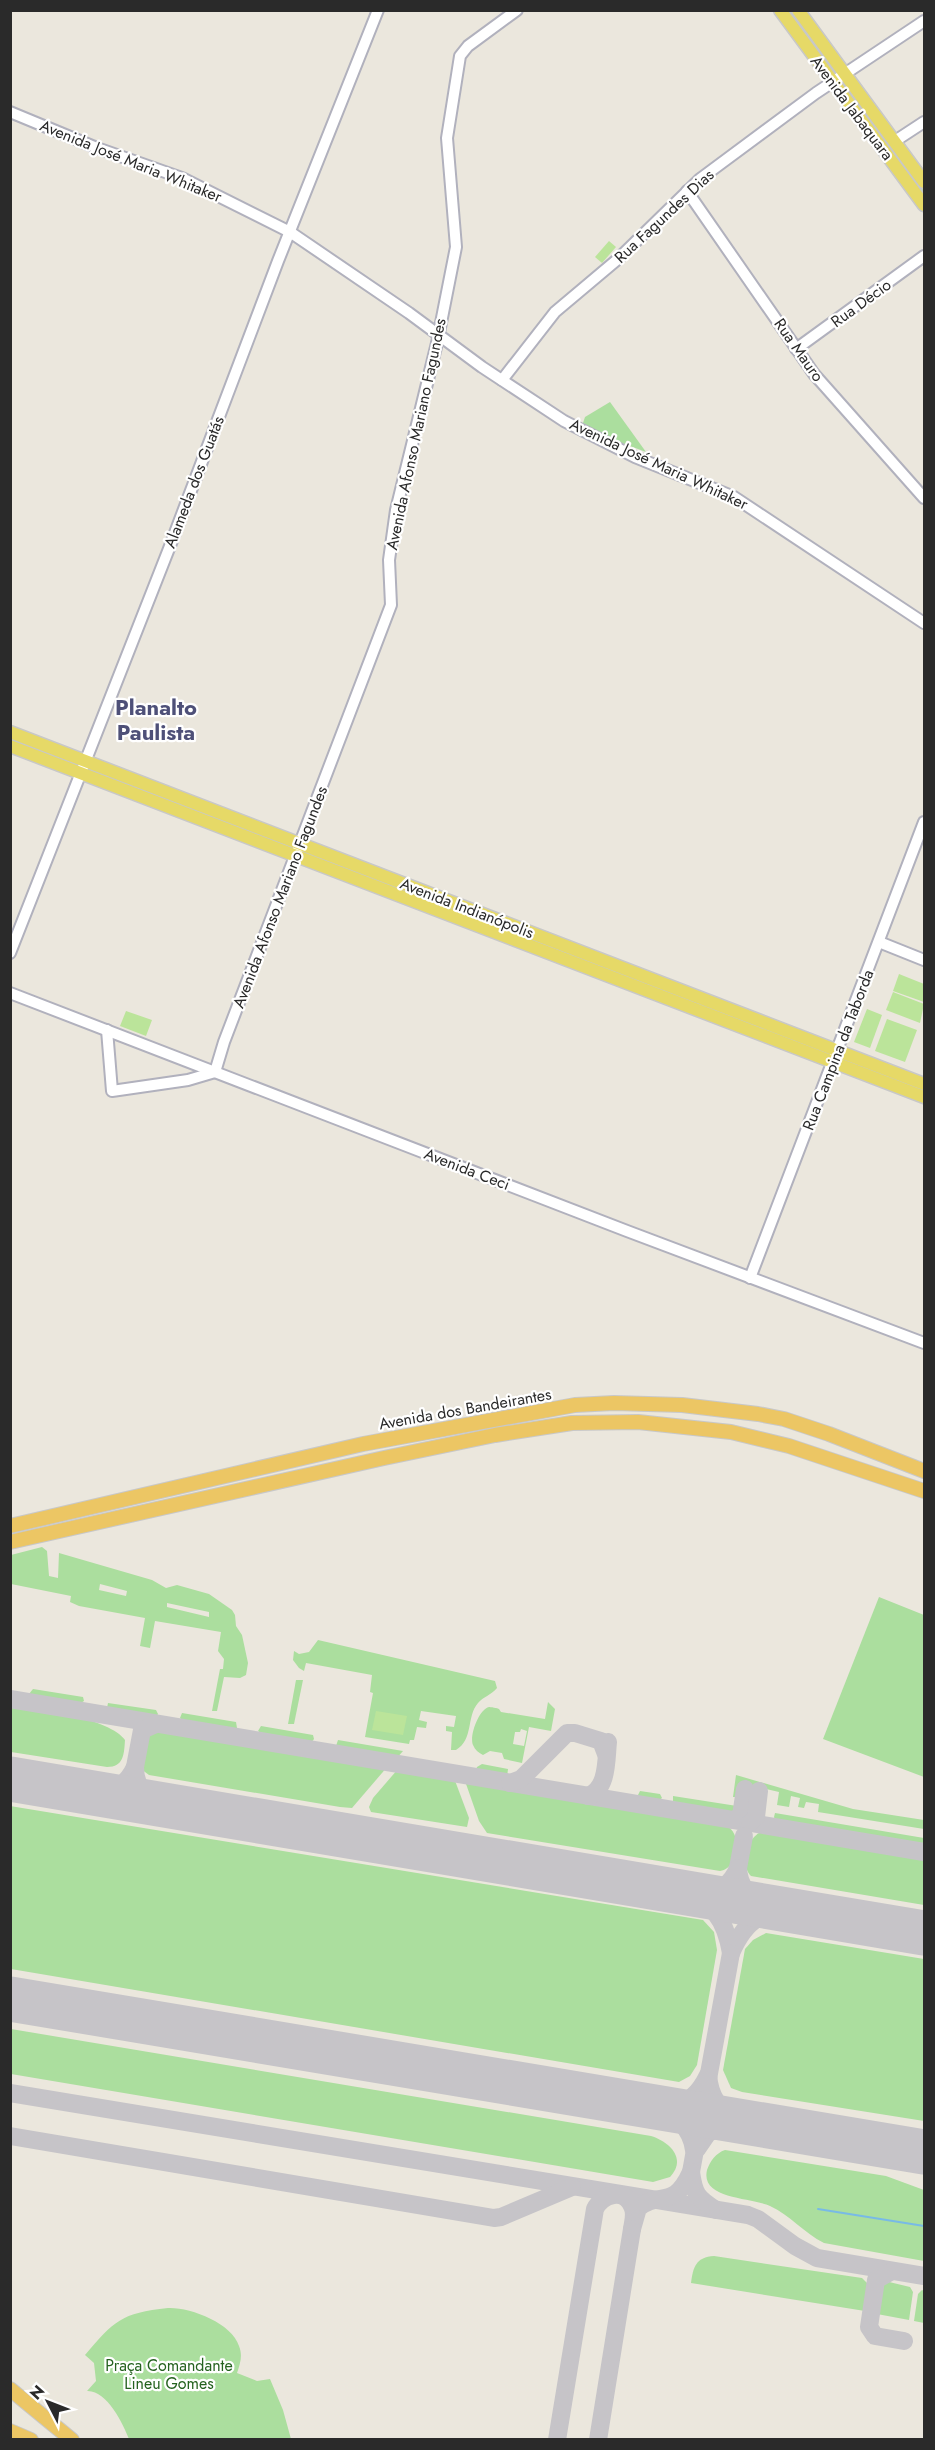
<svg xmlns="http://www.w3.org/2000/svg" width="935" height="2450" font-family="Jost,sans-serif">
<rect width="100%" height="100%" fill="#ebe7dd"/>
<g fill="#abde9e" fill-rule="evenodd">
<polygon points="787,11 791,11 832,65 829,67"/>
<polygon points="847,86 924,191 924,196 844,88"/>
<polygon points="610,402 646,452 614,440 583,423 585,417"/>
<path d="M42 1547 47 1551 49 1576 58 1578 59 1553 152 1580 166 1588 177 1585 209 1594 232 1610 235 1615 236 1626 242 1635 248 1663 246 1675 240 1678 224 1677 217 1711H212L220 1669H223L224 1659 218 1651 221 1632 155 1621 150 1648 140 1646 145 1618 79 1606 70 1602 71 1596 11 1584V1555ZM100 1584 127 1591 126 1596 99 1590ZM167 1603 209 1612V1617L167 1607Z"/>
<polygon points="879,1597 924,1615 924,1777 823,1739"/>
<path d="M318 1640 495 1681 497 1688C491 1695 483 1697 478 1703 466 1717 474 1739 456 1750H451L452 1732 446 1731V1726L454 1727 456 1716 421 1711 419 1720 427 1722 426 1728 417 1727 414 1740H410L409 1744 365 1737 373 1693 370 1692 372 1675 306 1663 304 1671 299 1668 293 1660 294 1651 299 1654 309 1652Z"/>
<polygon points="296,1680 303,1680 294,1724 288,1724"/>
<polygon points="33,1689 83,1697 84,1701 77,1705 31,1697 29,1694"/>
<path d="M548 1702 555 1709 551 1731 529 1727 522 1763 504 1759 502 1753 490 1751 483 1755C479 1753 475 1750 473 1745 469 1736 479 1709 489 1707 490 1707 498 1708 499 1709L501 1712 545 1719ZM521 1729 527 1731 524 1746 513 1744 515 1732H520Z"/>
<path d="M11 1703C37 1707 111 1719 125 1740 124 1754 124 1767 107 1767L11 1752Z"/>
<polygon points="108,1703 156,1710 158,1714 155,1718 150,1718 110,1711 107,1708"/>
<polygon points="182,1713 236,1722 237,1728 227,1731 185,1723 180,1718"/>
<polygon points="261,1726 313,1735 314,1739 310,1744 265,1736 258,1731"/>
<polygon points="157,1728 388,1765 388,1766 352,1808 340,1807 149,1775 141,1769 140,1762 146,1735"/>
<polygon points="338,1740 403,1751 396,1759 339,1750 336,1746"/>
<polygon points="482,1764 508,1769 507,1777 475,1772 477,1767"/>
<polygon points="398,1769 454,1778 469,1818 467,1827 371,1812 369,1807 373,1798"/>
<polygon points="736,1775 853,1809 924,1820 924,1829 818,1812 819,1804 806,1802 804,1808 798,1807 800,1798 791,1796 789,1807 777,1805 779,1792 741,1783 738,1797 733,1797"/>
<path d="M465 1781 727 1826C742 1834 739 1868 720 1871L487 1833 479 1821Z"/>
<polygon points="640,1791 660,1794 662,1798 658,1801 640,1799 638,1795"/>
<polygon points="673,1796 737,1806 739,1810 735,1815 676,1805 673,1802"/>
<polygon points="10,1806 703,1920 714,1932 717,1950 697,2065 690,2076 679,2082 11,1969"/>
<polygon points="775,1813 924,1838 924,1847 776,1822 774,1817"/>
<path d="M761 1832 924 1858V1905L751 1876C739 1864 747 1838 761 1832Z"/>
<polygon points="766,1933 924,1959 924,2121 742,2092 731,2088 723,2070 745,1949 753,1940"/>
<path d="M11 2029 651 2136C670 2142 687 2159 670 2177L653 2182 11 2074Z"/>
<path d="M725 2150 886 2176 924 2190V2261L824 2243C804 2233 790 2215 770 2206 752 2197 700 2200 707 2170 710 2161 716 2153 725 2150Z"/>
<path d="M714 2256 862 2278 870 2286 865 2311 691 2283C693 2267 696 2257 714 2256Z"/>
<polygon points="885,2281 910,2287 913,2292 909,2320 877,2314 882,2284"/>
<polygon points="922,2290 924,2291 924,2323 914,2321 918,2294"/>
<path d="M168 2308C190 2307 232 2323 239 2346 243 2356 240 2364 237 2373L257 2381 270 2379 283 2410 291 2439H129C123 2424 107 2390 87 2391L96 2381 94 2363 85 2355C114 2321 121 2313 168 2308Z"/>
</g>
<g fill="#bbe49a">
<polygon points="609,241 616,247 602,263 595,257"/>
<polygon points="899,974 924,984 924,1002 893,991"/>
<polygon points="893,992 924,1004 920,1023 886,1010"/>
<polygon points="867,1009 882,1015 870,1048 854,1042"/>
<polygon points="126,1011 152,1020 146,1036 120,1026"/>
<polygon points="887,1019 917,1030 905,1062 875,1051"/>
<polygon points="376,1711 407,1716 403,1735 372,1730"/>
</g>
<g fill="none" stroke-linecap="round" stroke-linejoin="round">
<polyline stroke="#78bae6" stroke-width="2" points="818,2209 924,2226"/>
<g stroke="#c6c4c8" stroke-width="18">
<polyline points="10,1699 924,1852"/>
<polyline points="135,1767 142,1730 156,1724"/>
<polyline points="510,1783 521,1779 567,1733 575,1733 601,1741 606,1754"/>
<path d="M98 1794C116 1791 127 1784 135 1767 135 1784 142 1793 155 1803"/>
<path d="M588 1796C608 1789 606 1760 608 1742"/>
<polyline points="733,1820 741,1816 745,1789"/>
<polyline points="750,1823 756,1817 759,1791"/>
<polyline points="738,1868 744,1836"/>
<path d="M682 1892C714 1905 725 1918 731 1953 748 1915 763 1912 802 1912"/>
<path d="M702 1895C720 1891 731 1885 738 1868 739 1886 748 1895 762 1905"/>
<polyline points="10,2093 748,2215 758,2219 795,2246 817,2258 924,2276"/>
<path d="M656 2107C676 2116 691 2127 694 2150"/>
<path d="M669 2110C689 2102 699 2094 708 2075 710 2098 719 2109 738 2121"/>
<polyline points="10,2136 494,2218 501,2217 572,2187"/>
<polyline points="901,2148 924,2163"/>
<polyline points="697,2149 708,2133 738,2121"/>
<polyline points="691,2172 731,1953"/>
<polyline points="892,2271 876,2280 869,2327 875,2336 904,2341"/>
<path d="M557 2440 595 2209C602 2195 624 2187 632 2206 636 2213 633 2222 632 2229L638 2208C660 2190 673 2211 691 2172 694 2194 697 2198 716 2210"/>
<polyline points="598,2440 632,2229"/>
</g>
<g stroke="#c6c4c8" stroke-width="45">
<polyline points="10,1779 924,1933"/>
<polyline points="10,1999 924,2152"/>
</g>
<g stroke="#b1b1bd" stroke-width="14">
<g id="tertiary">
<polyline points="10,112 97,148 182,178 290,232 409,313 482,367 564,421 635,457 734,497 924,623"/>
<polyline points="895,141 924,122"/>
<polyline points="687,191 814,374 924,498"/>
<polyline points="796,349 924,256"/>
<polyline points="502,380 555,312 618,259 700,179 816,93 924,21"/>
<polyline points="879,942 924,960"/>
<polyline points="10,953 170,546 278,261 378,10"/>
<polyline points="10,993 627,1231 924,1343"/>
<polyline points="107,1030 112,1091 188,1080 215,1072"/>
<polyline points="215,1072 224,1042 391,605 389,560 396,510 437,343 456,247 447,138 460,56 468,46 517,10"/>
<polyline points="750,1278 924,822"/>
</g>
</g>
<g stroke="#c8c8c8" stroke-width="15">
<g id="primary">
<polyline points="780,10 924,205"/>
<polyline points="798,10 924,182"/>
<polyline points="10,732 924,1084"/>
<polyline points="10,746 924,1097"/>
</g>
</g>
<g stroke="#c8c8c8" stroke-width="16">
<g id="trunk">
<polyline points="10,1526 363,1444 575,1405 614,1403 682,1405 758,1414 784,1419 829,1434 924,1471"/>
<polyline points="10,1542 384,1458 495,1435 572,1423 638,1422 731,1432 789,1446 924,1491"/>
<polyline points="10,2389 72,2440"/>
<polyline points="10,2431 31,2440"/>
</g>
</g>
<use href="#tertiary" stroke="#fff" stroke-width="10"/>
<use href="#primary" stroke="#e6d967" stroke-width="12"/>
<use href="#trunk" stroke="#ecc664" stroke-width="14"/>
</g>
<g text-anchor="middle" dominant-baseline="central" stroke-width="4.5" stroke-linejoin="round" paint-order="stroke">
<g font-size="16" fill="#2a2a2a" stroke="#fff">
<text transform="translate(852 108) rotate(53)">Avenida Jabaquara</text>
<text transform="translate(131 161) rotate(22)">Avenida José Maria Whitaker</text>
<text transform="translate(664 216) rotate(-43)">Rua Fagundes Dias</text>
<text transform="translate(861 303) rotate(-36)">Rua Décio</text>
<text transform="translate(799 350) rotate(55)">Rua Mauro</text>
<text transform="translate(416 434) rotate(-78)">Avenida Afonso Mariano Fagundes</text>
<text transform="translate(659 464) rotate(25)">Avenida José Maria Whitaker</text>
<text transform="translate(194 482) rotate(-69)">Alameda dos Guatás</text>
<text transform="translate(280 897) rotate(-69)">Avenida Afonso Mariano Fagundes</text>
<text transform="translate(467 908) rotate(21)">Avenida Indianópolis</text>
<text transform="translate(838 1050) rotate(-69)">Rua Campina da Taborda</text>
<text transform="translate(467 1169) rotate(21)">Avenida Ceci</text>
<text transform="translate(465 1409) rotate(-10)">Avenida dos Bandeirantes</text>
</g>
<g font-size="16" fill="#25621f" stroke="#fff">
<text x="169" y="2365">Praça Comandante<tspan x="169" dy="18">Lineu Gomes</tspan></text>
</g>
<g font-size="22" font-weight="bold" fill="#4e5078" stroke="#fff">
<text x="156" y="707">Planalto<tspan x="156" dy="25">Paulista</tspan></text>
</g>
</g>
<rect width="935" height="2450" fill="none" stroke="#2a2a2a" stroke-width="24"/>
<g transform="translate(48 2402) rotate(312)" stroke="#ffffff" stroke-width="4.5" paint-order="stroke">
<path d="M0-4.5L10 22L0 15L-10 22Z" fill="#2a2a2a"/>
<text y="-9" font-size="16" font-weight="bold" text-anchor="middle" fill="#2a2a2a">N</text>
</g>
</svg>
